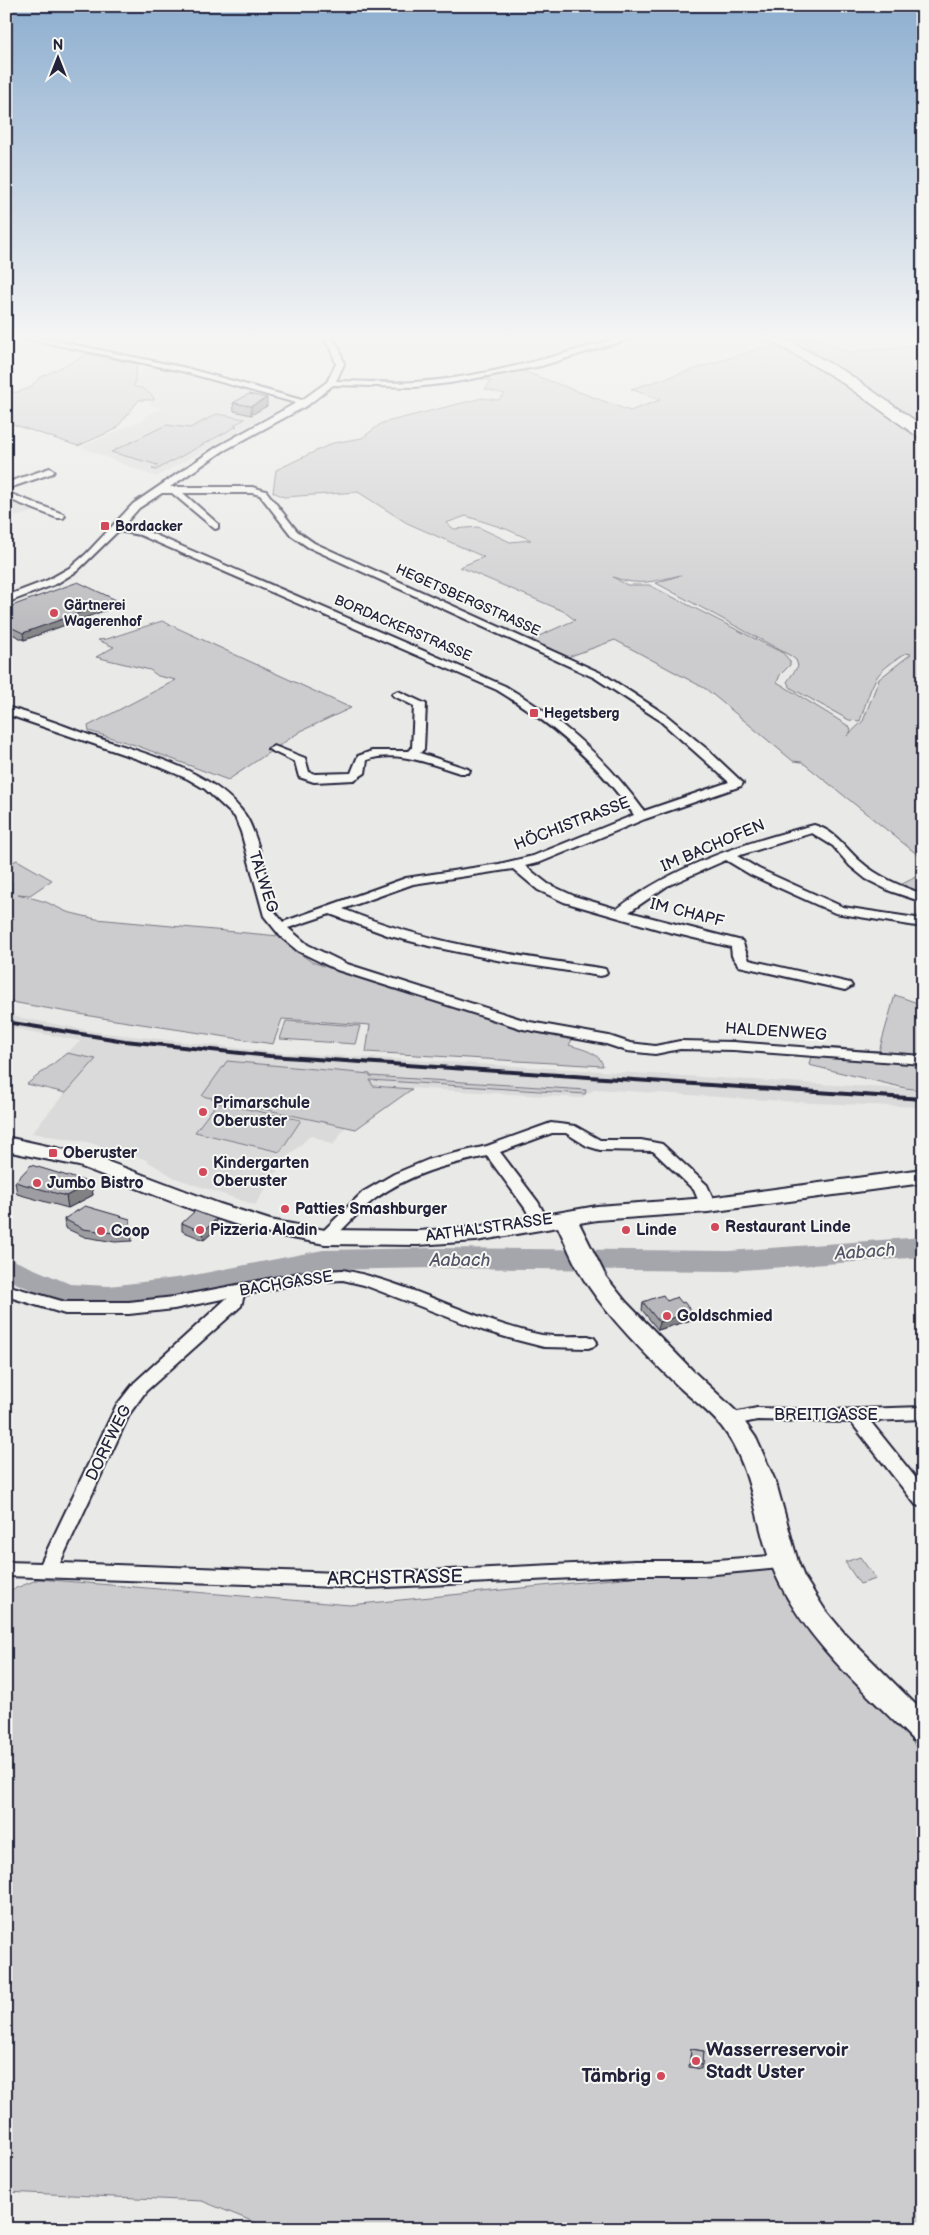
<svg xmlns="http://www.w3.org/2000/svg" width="929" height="2235" font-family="'Balsamiq Sans',sans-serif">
<rect width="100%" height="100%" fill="#e9e9e7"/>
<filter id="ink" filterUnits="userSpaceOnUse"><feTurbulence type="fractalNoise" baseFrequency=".02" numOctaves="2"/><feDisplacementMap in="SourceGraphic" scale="10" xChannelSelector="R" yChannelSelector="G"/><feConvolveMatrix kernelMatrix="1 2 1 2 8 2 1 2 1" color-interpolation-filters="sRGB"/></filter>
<g filter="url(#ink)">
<g fill="#dadada">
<polygon points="154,367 186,375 288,404 156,477 81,447 141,421 150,413 163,409 149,405 157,396 142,388 134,388 136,377 142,376 141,369"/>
<polygon points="6,497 40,510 6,519"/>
<polygon points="6,1015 97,1032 274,1052 923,1090 923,1107 814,1103 595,1089 581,1098 373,1086 333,1145 311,1135 285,1159 255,1205 175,1178 144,1159 87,1142 32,1133 65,1093 27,1084 81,1041 6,1027"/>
</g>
<g fill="#ccccce" stroke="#777784" fill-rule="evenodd">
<path d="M751 335H760L786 349 816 350 787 335H808L848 352 900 348 923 343V859L802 762 793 761 706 689 615 640 568 657 530 640 575 620 563 611 460 567 484 557 407 523 358 492 284 497 273 492 276 470 333 443 362 438 382 423 482 398 498 400 505 394 485 389 491 381 475 377 515 368 630 411 660 400 631 389 765 347 777 348ZM466 516 506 529 531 540 510 542 478 527 454 529 446 523ZM681 575 656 583 791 656 796 660 798 666 787 682 791 688 849 720 860 721C864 709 872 681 880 673 887 665 897 659 906 653L911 654 879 679 863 721 847 736 851 731 850 727 777 682 780 675 790 665V661L783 653 649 585H627L613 577C640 587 654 581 681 575Z"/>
<polygon points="88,354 137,364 134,387 142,388 154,397 154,400 139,400 116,429 78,446 6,422 6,393 18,392 30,388 39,378"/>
<polygon points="217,414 245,419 234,425 237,426 156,470 152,469 158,465 111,452 166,425 190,428"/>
<polygon points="162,621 351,708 301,731 228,780 135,745 89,731 88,726 176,680 158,676 150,670 96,657 114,647 98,640 107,639"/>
<path d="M17 860 52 880 30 895 18 894 46 902 67 912 96 919 279 936 299 953 312 962 356 977 536 1033 572 1040 569 1045C581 1049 600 1052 603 1066L366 1052 370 1025 282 1019 273 1044 102 1018 6 1001V892H12V882L6 878V865Z"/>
<polygon points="923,873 923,923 916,922 922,898 895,888"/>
<polygon points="895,995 923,1005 923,1090 905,1088 809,1065 813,1046 879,1051"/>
<polygon points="286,1021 360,1026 355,1044 280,1039"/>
<polygon points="67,1053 96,1059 66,1093 27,1084"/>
<polygon points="227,1061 370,1074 370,1076 586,1090 585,1094 370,1080 373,1086 412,1089 356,1129 202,1096"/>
<polygon points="217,1103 301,1120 280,1152 195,1132"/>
<polygon points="860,1557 876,1579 860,1584 845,1562"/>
<polygon points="784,1562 923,1757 923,2229 283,2229 264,2226 202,2201 6,2192 6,1592 39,1579 350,1605"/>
</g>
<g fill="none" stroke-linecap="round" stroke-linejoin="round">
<polygon fill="#a5a5ac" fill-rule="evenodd" points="923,1237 923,1257 729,1271 436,1268 323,1270 184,1297 109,1306 65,1304 6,1279 6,1257 70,1284 109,1286 184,1277 323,1250 436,1248 729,1251"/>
<g stroke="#22223b" stroke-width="4">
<g id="street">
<path d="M9 335H26L182 367 302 400 327 382 336 364 331 348 320 335H328L339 347 344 364 336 381C363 381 390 384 416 382 489 377 559 355 629 335H642L541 366 450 383 415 387 333 385 308 405 223 451 170 487H252L266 491 297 531 314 543 603 674 666 715 708 750 743 783 741 786 645 819 541 862 525 866 548 884 574 896 617 909C675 865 744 843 814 825 836 831 845 848 860 861 878 877 900 886 923 894V902L890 891 866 879 850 866 833 846 812 833 737 856 759 869 843 907 916 918 923 922 916 926 835 913 751 875 726 860 667 886 629 912 742 941 749 960 850 983 852 986 845 990 739 966 732 956 731 947 661 930 564 902 538 890 513 869 413 884 343 909C425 943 512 955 600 968L605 969 607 972 605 975 600 976 497 960 429 946 390 936 330 914 288 928 308 945 347 964 530 1022 609 1036 630 1043 655 1046 680 1041 733 1042 923 1056V1064L733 1050 680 1049 655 1054 627 1051 606 1044 523 1029 337 970 298 951 281 937 264 916 241 832 235 817 205 789 188 779 158 766 6 714V707C34 714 62 725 89 735 139 752 213 769 245 815 258 833 269 888 275 912L283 922 406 878 499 864 533 856 634 815C597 762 552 723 497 690L140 535 118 531 77 571 56 584 6 603V596L48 580 71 567 86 554 133 504 217 447 296 403 181 371ZM162 493H172L215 529 218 528V524L183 493H252L260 495 291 535 308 547 595 678 658 719 729 782 644 811C606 758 561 719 505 686L146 531 123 526 139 508Z"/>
<polygon points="50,468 54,471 53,473 6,489 6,483"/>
<polygon points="6,492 63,514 65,516 63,518 57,518 6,498"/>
<path d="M398 691 426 704 424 749 420 753 468 769 470 771 468 773H460C433 765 396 749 367 760L365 773 354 780 314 782 299 777 295 762 268 749 274 746 305 758 309 772 315 774 351 773 358 756 372 751H409L412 748 414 706 394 696 392 694Z"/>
<path d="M551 1123 575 1126 600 1140H641L662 1144 707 1185 716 1205 714 1209H702L694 1190 653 1151 600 1150 587 1146 566 1133H552L500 1152 538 1202 549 1222 547 1226H535L525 1208 487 1156C445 1165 412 1173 376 1198 360 1210 345 1227 331 1241H319L317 1237 363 1192 394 1174 430 1159 487 1146Z"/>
<path d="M343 1270C412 1283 473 1321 542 1335 557 1337 573 1336 588 1336L594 1338 597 1342 594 1346 588 1348 544 1347 509 1338 482 1330 364 1285 343 1280 305 1282 244 1295 241 1306 146 1391 130 1413 60 1563 367 1574 635 1561H704L784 1555 791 1557 794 1562 791 1567 704 1575H635L367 1588 6 1576V1562L41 1563 116 1406 134 1383 227 1298 174 1309 129 1314H65L6 1296V1285L65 1302H129L174 1297 305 1272Z"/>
<polygon points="923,1407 923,1419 870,1421 923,1487 923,1507 916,1505 851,1422 757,1420 730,1426 724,1425 721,1420 724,1415 757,1408 829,1410"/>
</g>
</g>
<g stroke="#22223b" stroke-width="4">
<path id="secondary" d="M6 1137 93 1156 220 1204 270 1220 325 1230 418 1231 476 1227 597 1206 708 1198 923 1169V1183L708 1212 597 1220 579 1223 606 1277 626 1302 693 1371 739 1414 756 1438 776 1483 798 1562 804 1577 825 1610 845 1634 923 1712V1743L913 1740C865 1691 809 1644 779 1582 754 1532 757 1473 722 1427 708 1410 690 1398 675 1383 644 1353 611 1320 587 1284 575 1267 567 1246 558 1227L476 1241 418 1245 325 1244 259 1232 204 1214 79 1166 6 1151Z"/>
</g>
<g stroke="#22223b" stroke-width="3">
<polygon id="highway" points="761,335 779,335 847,373 923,426 923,438 917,436 837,379"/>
</g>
<use href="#street" fill="#f6f6f2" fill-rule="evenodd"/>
<use href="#secondary" fill="#f6f6f2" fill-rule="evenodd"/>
<use href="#highway" fill="#f6f6f2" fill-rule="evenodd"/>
<polyline stroke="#22223b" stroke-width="4" points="6,1022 125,1041 270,1056 923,1099"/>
</g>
<g fill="#9e9ea2" stroke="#22223b">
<polygon points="233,403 267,406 251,415 234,411"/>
<polygon points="116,600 117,606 24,640 6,631 6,608"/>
<polygon points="15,1182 91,1183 93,1195 68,1208 17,1194"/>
<polygon points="64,1219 131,1228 132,1241 115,1242 85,1237 65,1228"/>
<polygon points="216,1219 217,1228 204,1240 182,1231 182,1223"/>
<polygon points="667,1301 682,1303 692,1312 691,1320 658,1330 642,1310 643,1302"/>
<polygon points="691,2049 703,2051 701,2069 689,2067"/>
</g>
<g fill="#818184" stroke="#22223b">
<polygon points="267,398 267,406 251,415 251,406"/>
<polygon points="116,600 117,606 24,640 23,633"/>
<polygon points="91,1183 93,1195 68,1208 66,1196"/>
<polygon points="216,1219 217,1228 204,1240 203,1232"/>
<polygon points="692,1312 691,1320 658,1330 659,1322"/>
</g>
<g fill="#b8b8bc" stroke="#22223b">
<polygon points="249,394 267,398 251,406 233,403"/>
<polygon points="78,582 116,600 23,633 6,625 6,608"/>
<polygon points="31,1165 91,1183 66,1196 15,1182"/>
<polygon points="85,1206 130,1219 131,1233 114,1233 83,1229 64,1219"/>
<polygon points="195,1211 216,1219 203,1232 182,1223"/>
<polygon points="663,1295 667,1301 677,1297 682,1303 684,1302 692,1312 659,1322 643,1302"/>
<polygon points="691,2049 703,2051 702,2065 690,2063"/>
</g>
</g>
<linearGradient id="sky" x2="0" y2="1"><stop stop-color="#8daed0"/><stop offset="0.52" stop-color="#f5f5f4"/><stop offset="1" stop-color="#f5f5f4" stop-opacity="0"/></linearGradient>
<rect width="929" height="648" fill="url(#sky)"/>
<g fill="#d1495b" stroke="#f6f6f2" stroke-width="2">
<rect x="100" y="521" width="10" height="10" rx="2.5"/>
<circle cx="54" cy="613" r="5"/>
<rect x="529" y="708" width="10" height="10" rx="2.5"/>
<circle cx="203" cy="1112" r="5"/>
<rect x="48" y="1148" width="10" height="10" rx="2.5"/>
<circle cx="203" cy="1172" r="5"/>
<circle cx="37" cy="1183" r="5"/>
<circle cx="285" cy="1209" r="5"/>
<circle cx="715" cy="1227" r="5"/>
<circle cx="200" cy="1230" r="5"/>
<circle cx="626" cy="1230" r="5"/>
<circle cx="101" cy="1231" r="5"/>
<circle cx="667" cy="1316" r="5"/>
<circle cx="696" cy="2061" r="5"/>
<circle cx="661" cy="2076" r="5"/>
</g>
<g text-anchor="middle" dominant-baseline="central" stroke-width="4" stroke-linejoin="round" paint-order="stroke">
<g font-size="14" font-weight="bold" fill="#22223b" stroke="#f6f6f2" text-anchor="start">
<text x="115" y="526">Bordacker</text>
<text x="64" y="605">Gärtnerei<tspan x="64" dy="16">Wagerenhof</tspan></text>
<text x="544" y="713">Hegetsberg</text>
</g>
<g font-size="14" fill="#22223b" stroke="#f6f6f2">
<text transform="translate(468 600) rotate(24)">HEGETSBERGSTRASSE</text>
<text transform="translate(403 628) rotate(23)">BORDACKERSTRASSE</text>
</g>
<g font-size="16" fill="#22223b" stroke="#f6f6f2">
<text transform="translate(572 824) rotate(-21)">HÖCHISTRASSE</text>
<text transform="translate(713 846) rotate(-23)">IM BACHOFEN</text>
<text transform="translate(263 882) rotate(72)">TALWEG</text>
<text transform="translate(687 913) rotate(14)">IM CHAPF</text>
<text transform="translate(776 1032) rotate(4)">HALDENWEG</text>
<text transform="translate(489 1228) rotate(-8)">AATHALSTRASSE</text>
<text transform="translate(286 1284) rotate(-9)">BACHGASSE</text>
<text x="826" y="1415">BREITIGASSE</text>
<text transform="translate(109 1443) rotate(-64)">DORFWEG</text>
</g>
<g font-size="16" font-weight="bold" fill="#22223b" stroke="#f6f6f2" text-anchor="start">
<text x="213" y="1103">Primarschule<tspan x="213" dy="18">Oberuster</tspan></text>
<text x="63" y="1153">Oberuster</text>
<text x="213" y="1163">Kindergarten<tspan x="213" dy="18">Oberuster</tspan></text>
<text x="47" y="1183">Jumbo Bistro</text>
<text x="295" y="1209">Patties Smashburger</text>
<text x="725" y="1227">Restaurant Linde</text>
<text x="210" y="1230">Pizzeria Aladin</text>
<text x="636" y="1230">Linde</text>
<text x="111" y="1231">Coop</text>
<text x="677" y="1316">Goldschmied</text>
</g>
<g font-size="18" font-style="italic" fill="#565668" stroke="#f6f6f2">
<text transform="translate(865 1252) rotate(-4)">Aabach</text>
<text x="460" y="1260">Aabach</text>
</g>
<g font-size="19" fill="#22223b" stroke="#f6f6f2">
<text transform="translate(395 1578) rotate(-1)">ARCHSTRASSE</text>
</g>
<g font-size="19" font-weight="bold" fill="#22223b" stroke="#f6f6f2" text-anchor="start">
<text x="706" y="2050">Wasserreservoir<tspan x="706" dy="22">Stadt Uster</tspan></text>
<text x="651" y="2076" text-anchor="end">Tämbrig</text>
</g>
</g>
<rect width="929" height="2235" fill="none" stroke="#f6f6f2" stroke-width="25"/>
<rect x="12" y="12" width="904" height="2210" fill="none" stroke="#22223b" stroke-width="2" filter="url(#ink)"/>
<g transform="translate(58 58)" stroke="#f6f6f2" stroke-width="4" paint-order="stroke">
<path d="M0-4L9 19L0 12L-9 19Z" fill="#22223b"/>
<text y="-8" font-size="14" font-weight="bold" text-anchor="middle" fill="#22223b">N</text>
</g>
</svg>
